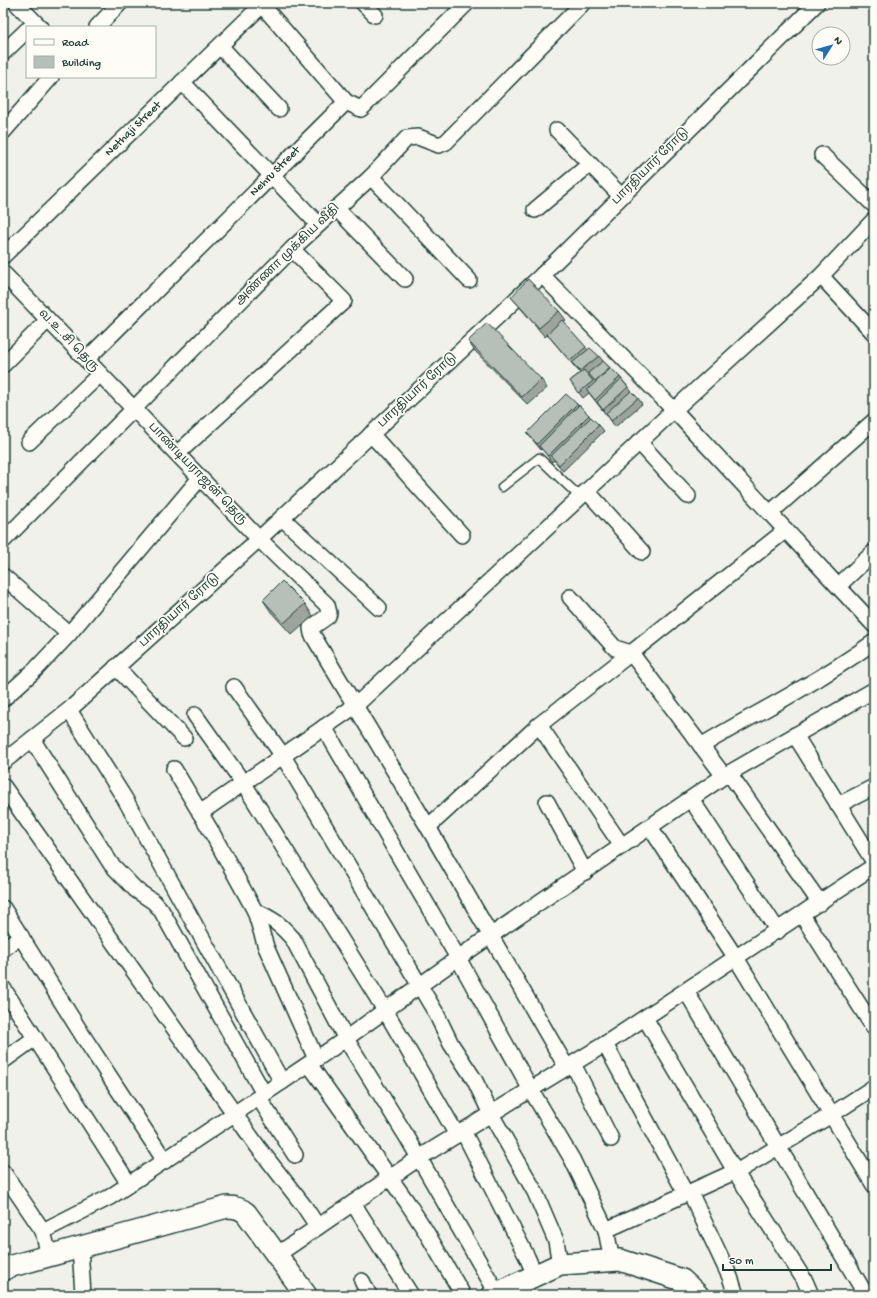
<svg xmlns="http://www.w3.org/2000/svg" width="877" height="1298" font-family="'Gochi Hand','Noto Sans Tamil',sans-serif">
<rect width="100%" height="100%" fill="#f0f1eb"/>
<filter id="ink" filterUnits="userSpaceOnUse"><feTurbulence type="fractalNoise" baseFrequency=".025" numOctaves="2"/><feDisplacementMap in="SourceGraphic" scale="8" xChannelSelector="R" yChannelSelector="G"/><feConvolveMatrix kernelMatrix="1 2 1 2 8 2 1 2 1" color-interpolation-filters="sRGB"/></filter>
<g filter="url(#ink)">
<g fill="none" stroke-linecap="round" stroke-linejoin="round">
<g stroke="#1f3d34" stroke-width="11">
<polyline id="lane" points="502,487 539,458 580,497"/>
</g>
<g stroke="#1f3d34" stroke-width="18">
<g id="street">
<polyline points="16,3 40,27"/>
<polyline points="363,3 375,15"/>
<polyline points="262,5 346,102"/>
<polyline points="97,27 120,3"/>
<polyline points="220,46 279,109"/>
<polyline points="3,53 27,30"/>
<polyline points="182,82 318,224"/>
<polyline points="557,130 621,196"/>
<polyline points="3,132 51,77"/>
<polyline points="822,155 874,205"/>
<polyline points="371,177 469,280"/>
<polyline points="336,208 405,279"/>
<polyline points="535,210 590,164"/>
<path id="s1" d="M3 256 264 3"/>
<polyline points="3,273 259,539 327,605 329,613 328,616 311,628 312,634 428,827 567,1068"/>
<polyline points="542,275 674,410 874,625"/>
<polyline points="821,276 874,333"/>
<path id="s2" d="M86 360 346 102 361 109 467 3"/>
<polyline points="3,365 48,320"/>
<polyline points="371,434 462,535"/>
<polyline points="29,442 100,374"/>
<polyline points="639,442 688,496"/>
<polyline points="178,453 344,301 292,249"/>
<polyline points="587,491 642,552"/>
<polyline points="770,513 874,421"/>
<polyline points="282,518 379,608"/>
<polyline points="3,541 292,249 371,177 407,138 418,137 439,145 446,142 583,3"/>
<polyline points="3,576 69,634 200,478"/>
<polyline points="838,586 874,552"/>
<polyline points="570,597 615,648 631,653"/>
<polyline points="116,667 184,738"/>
<polyline points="234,687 283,756 436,1013 451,1044 474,1079 491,1114 535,1192 556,1241 560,1264"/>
<polyline points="3,699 36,669 69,634"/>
<polyline points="69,710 125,799 282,1082"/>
<polyline points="195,715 244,784 385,1010 457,1135"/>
<polyline points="539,725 622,846"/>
<polyline points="324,727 458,958 724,776 874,690"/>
<polyline points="795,735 874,862"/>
<polyline points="32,739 111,864 136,890 154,902 161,910 264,1094"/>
<path d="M701 746C733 726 767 709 799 690 825 675 850 659 874 642"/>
<polyline points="3,762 69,710 259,539 542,275 817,3"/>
<polyline points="174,769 211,831 255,911 266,947 316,1059"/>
<polyline points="729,773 820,903"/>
<polyline points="724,776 631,653 786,530"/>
<polyline points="3,786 258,1147 304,1206 318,1227"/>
<polyline points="691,799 778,931"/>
<polyline points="547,802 585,872"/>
<polyline points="838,805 874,787"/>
<polyline points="200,813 355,706 674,410 821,276 874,220"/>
<polyline points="428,827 539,725 631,653"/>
<polyline points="650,827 736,958 874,1185"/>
<polyline points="3,908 83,1036 165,1161"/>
<path d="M255 911C273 919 280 924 293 939L346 1039 407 1137 497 1293"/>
<polyline points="802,915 874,1028"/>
<polyline points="3,949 21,936"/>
<polyline points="3,988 129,1184"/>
<polyline points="686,991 866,1295"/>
<polyline points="645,1018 738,1176 805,1281 811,1295"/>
<polyline points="605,1044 686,1194"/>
<polyline points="3,1061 35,1038"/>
<polyline points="309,1064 407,1202 425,1230 463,1295"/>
<polyline points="573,1064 611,1139"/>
<polyline points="259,1098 295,1155"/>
<polyline points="463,1131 527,1257 535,1275"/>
<polyline points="3,1172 43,1231 49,1256"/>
<polyline points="690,1192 730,1277 736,1295"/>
<polyline points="353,1203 411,1295"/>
<polyline points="43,1231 110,1197 334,1047 458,958 531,1090 572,1159 606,1230"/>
<polyline points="80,1247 83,1295"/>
<polyline points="277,1256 284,1250 419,1158 605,1044 874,866"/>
<polyline points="612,1261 606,1230 743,1168 831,1115 874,1087"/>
<polyline points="362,1281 369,1295"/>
</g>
</g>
<g stroke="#1f3d34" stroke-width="24">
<g id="secondary">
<path d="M3 1270 8 1267 227 1207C235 1207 240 1208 246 1213L306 1295"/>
<polyline points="493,1295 560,1264 620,1260 682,1280 698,1295"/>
</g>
</g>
<use href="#lane" stroke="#fdfcf7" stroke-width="8"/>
<use href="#street" stroke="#fdfcf7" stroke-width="15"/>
<use href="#secondary" stroke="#fdfcf7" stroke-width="21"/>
</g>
<g fill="#9da49e" stroke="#1f3d34">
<polygon points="511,297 559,311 566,320 563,322 588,350 599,356 603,361 620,377 631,391 638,398 642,404 615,427 608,416 607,416 589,393 583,398 570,381 580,373 551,339 547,335 545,337 518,305"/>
<polygon points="468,341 541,379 547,388 528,405 474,350"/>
<polygon points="577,404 578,406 589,415 590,417 599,425 604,431 563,471 554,460 552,462 542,449 541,450 527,433"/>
<polygon points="263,600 305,604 313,616 292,635 271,612"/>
</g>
<g fill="#b6bfb8" stroke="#1f3d34">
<polygon points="528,279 559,311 539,328 511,297"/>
<polygon points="562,320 586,347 570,361 547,334"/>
<polygon points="487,323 541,379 522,397 468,341"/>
<polygon points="590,348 599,356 580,371 572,363"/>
<polygon points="603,361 610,368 595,381 588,373"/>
<polygon points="611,368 620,377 595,400 587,390"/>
<polygon points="584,370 593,381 578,393 570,381"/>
<polygon points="621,379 628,387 603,410 597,402"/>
<polygon points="631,391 638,398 611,421 606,413"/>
<polygon points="566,394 577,404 537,444 527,433"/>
<polygon points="579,405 589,415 548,456 539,446"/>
<polygon points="591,417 599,425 559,465 551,456"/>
<polygon points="282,581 305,604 284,623 263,600"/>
</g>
</g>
<g text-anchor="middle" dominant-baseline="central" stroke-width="3.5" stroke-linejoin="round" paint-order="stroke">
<g font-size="12" fill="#1f3d34" stroke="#fdfcf7">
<text stroke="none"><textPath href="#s1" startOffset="182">Nethaji Street</textPath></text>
<text transform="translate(651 167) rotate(-45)">பாரதியார் ரோடு</text>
<text stroke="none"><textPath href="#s2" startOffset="267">Nehru Street</textPath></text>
<text transform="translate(288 255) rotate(-44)">அண்ணா முக்கிய வீதி</text>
<text transform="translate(68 341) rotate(46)">வ.உ.சி தெரு</text>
<text transform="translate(418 391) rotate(-43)">பாரதியார் ரோடு</text>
<text transform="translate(197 474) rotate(46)">பாண்டியராஜன் தெரு</text>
<text transform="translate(180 611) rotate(-42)">பாரதியார் ரோடு</text>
</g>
</g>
<rect width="877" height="1298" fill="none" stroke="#fdfcf7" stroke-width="16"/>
<rect x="8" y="8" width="861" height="1282" fill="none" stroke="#1f3d34" stroke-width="1.5" filter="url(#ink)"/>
<rect x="26" y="26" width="130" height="52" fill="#fdfcf7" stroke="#a4b0a9"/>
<rect x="34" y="39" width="20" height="6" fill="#fdfcf7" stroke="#a4b0a9"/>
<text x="62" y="46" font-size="12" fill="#1f3d34">Road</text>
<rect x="34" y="56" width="20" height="12" fill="#b6bfb8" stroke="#a4b0a9"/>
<text x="62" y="66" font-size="12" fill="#1f3d34">Building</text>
<g transform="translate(831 46) rotate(53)"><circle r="19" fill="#fdfcf7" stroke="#a4b0a9"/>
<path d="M0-3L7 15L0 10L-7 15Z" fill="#1f6fb2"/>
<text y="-6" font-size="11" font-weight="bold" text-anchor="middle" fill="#1f3d34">N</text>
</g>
<path d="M723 1264v6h108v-6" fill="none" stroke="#1f3d34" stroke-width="2"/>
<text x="729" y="1264" font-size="12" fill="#1f3d34" stroke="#fdfcf7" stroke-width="3" paint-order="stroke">50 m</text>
</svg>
